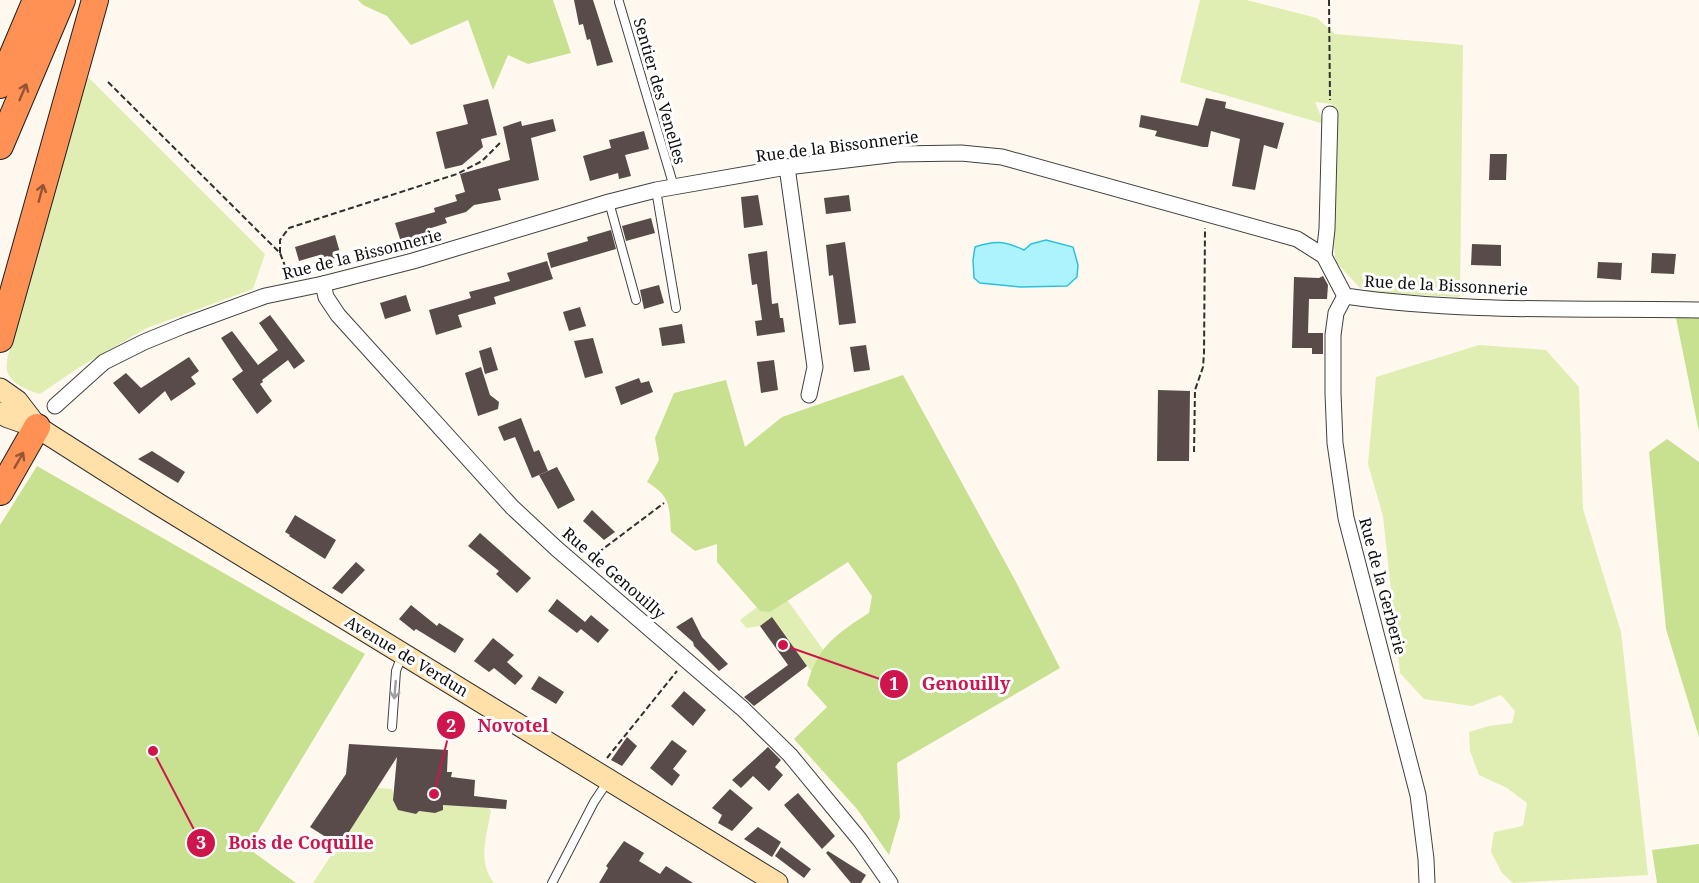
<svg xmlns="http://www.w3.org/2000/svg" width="1699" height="883" font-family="'Noto Serif',serif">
<rect width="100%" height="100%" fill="#fff8ee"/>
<g fill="#e0eeb3">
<polygon points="1200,0 1246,0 1317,18 1335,34 1463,45 1460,297 1372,293 1360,288 1336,262 1331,229 1332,104 1315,102 1324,124 1180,82"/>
<path d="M82 71 265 254 253 289 147 328 78 368 40 394C29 391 11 384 7 371 6 367 7 360 8 356Z"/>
<polygon points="1479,345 1546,350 1579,387 1583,509 1621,632 1648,875 1513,883 1502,873 1491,852 1494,832 1523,826 1527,803 1507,788 1479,775 1470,751 1469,732 1489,726 1512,723 1515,711 1501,695 1472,706 1424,699 1400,673 1383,516 1368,464 1376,377"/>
<polygon points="780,590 840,673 822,686 772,618 760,626 746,628 740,620"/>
<path d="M377 788 392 789C395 801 402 812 415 814L419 811 435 813 443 810V805L488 808 491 810C487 835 477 862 494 883H313L338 845 340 846Z"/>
</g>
<g fill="#c8e190">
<polygon points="358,0 553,0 571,53 528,64 508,55 493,90 468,20 411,45 387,16 363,5"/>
<polygon points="1676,318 1699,318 1699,432"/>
<path d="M903 375 1016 582 1060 668 897 763 900 817 889 855 857 809 794 739 827 707 807 685C818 646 836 634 869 613L872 596 848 562 770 612 760 611 717 562V544L695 551 671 532C669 505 671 497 647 482L659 460 655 438 674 393 726 380 745 447 782 417Z"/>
<polygon points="1667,439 1699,462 1699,737 1666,629 1649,452"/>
<polygon points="37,466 365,654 248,848 296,883 0,883 0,525"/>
<polygon points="1699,844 1699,883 1657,883 1652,850"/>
</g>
<path fill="#acf3fd" stroke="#2bc1dc" stroke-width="1.5" d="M1046 240 1073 247 1078 265 1077 277 1067 286 1020 287 980 283 974 278 973 260 975 247C995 240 1005 241 1024 250L1031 244Z"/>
<g fill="#584b49">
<polygon points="574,0 593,0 613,62 597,66 590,39 587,40 583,24 579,25"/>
<polygon points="1206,98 1226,102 1225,108 1284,123 1277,149 1264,145 1255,190 1232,186 1240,139 1211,131 1208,147 1203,147 1155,136 1157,131 1139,127 1141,115 1198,126"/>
<polygon points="488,99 497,135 481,139 483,147 462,165 445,169 436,132 468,124 463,105"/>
<polygon points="553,119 556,131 531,138 539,180 498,189 501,200 474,205 466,212 445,218 447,223 428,229 430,234 401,242 395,223 435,212 434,208 457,201 455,195 465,192 460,174 510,160 503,127 521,121 522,126"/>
<polygon points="644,131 649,149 625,155 631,176 619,179 618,173 590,181 583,156 611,148 609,140"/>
<polygon points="1490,154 1507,154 1506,180 1489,180"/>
<polygon points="758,195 763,225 744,228 741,197"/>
<polygon points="849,195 851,211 826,214 824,198"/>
<polygon points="651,218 655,233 626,241 622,226"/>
<polygon points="611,230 616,249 551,268 547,253 588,241 587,237"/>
<polygon points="335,235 341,256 329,260 328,256 316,259 316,256 299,261 295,247"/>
<polygon points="845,242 856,323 839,325 833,275 829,276 826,245"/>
<polygon points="1472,244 1501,245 1501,266 1471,265"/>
<polygon points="767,251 772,304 778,303 780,318 783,318 785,332 757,336 755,321 762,320 757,284 752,285 748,254"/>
<polygon points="1652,253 1676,254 1674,274 1651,273"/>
<polygon points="547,261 553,279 494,297 496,304 458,315 462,327 436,335 429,310 471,298 469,292 510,281 507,273"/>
<polygon points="1598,262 1622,263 1621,280 1597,278"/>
<polygon points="1323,276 1328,285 1327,299 1309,299 1308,333 1323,333 1323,354 1312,354 1312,348 1292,348 1294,277 1319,278"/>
<polygon points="659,285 664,303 644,309 640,290"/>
<polygon points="406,295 411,311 385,319 380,303"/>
<polygon points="580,307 586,326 569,331 563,312"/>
<polygon points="270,315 305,361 294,369 288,360 262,380 263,382 260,384 272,401 257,414 232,379 243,371 221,338 232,331 258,365 278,350 259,323"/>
<polygon points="682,324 685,343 662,346 659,328"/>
<polygon points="593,338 603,373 585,378 574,341"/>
<polygon points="866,345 870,370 854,372 850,347"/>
<polygon points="491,347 498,370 485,374 479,351"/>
<polygon points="189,357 199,371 191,377 196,384 171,401 165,391 139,414 113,383 126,373 141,388"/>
<polygon points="774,360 778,390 761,393 757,362"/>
<polygon points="481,367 490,395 499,402 498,409 478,416 465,373"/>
<polygon points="639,378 641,383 649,381 653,392 621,405 615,387"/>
<polygon points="1158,390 1190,391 1189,461 1157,461"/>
<polygon points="521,418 534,452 539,450 548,471 532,478 515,437 504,441 498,427"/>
<polygon points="152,451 185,472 178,483 138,459"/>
<polygon points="557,467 575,500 558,509 539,475"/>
<polygon points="592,510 615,532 604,540 583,521"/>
<polygon points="295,515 336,540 325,559 289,536 290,535 285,532"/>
<polygon points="480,533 531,578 517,593 496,574 499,571 468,546"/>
<polygon points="356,562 365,570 342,594 332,588"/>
<polygon points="557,599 585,622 591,615 609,630 598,643 581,629 577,633 548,611"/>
<polygon points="411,605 437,626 439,623 464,639 455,653 416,629 414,631 399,619"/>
<polygon points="692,617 702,637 728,664 719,671 694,646 693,642 676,627"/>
<polygon points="772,617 807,666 754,706 744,697 788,665 760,626"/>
<polygon points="493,638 514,655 507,662 523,676 515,685 494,668 489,672 474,661"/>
<polygon points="539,676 564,692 556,704 531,689"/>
<polygon points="684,691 706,710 693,726 671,706"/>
<polygon points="627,737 637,746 622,766 611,760"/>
<polygon points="672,740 687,751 673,769 680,775 672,786 650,768"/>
<polygon points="349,744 448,750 447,772 452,772 451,777 475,780 474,796 507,800 506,809 443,805 443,810 435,813 419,811 416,814 398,810 393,800 397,757 340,846 310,827 346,774"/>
<polygon points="768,747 781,760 775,767 783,775 769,791 753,776 741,788 732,780"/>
<polygon points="730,789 753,808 732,831 718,823 722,815 712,808"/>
<polygon points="798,793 835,836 822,849 784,805"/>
<polygon points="758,827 781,842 772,857 744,839"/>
<polygon points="624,841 644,853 639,861 660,874 666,866 693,883 599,883 608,868 606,866"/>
<polygon points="781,847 811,869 804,878 775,856"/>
<polygon points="828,851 866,875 861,883 851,883 826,853"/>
</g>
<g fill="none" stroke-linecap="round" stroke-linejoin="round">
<g stroke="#414141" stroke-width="10">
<g id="service">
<polyline points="619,2 674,187"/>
<polyline points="656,190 676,308"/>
<polyline points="609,202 636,300"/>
<polyline points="392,727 396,671 402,655"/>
<polyline points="552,883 594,802 608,781"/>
</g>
</g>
<g stroke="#414141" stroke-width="17">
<g id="minor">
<polyline points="787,167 815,367 809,395"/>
<polyline points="1324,256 1327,229 1330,114"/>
<polyline points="323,284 326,297 338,315 512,507 557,549 743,709 790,755 860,840 890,883"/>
<polyline points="1345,296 1336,313 1333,335 1333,393 1335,443 1346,518 1418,795 1426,859 1427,883"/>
<path d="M55 406 104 362 144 342 183 326 265 296 323 284 413 261 609 202 656 190 787 167 897 154 961 153 1002 157 1297 239 1324 256 1345 296C1462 313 1581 308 1699 310"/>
</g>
</g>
<g stroke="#303030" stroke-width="23">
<g id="secondary">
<polyline points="0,389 17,401 37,427"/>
<polyline points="0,413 8,417 37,427 158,504 777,883"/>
</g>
</g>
<g stroke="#1f1f1f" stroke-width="28">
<g id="trunk">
<polyline points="0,85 36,0"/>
<polyline points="0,146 62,0"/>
<polyline points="0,339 95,0"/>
<polyline points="0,492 37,427"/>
</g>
</g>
<g stroke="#303030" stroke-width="2" stroke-dasharray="6 3" stroke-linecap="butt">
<polyline points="1329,0 1330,100"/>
<polyline points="108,82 280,253 289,276"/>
<polyline points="280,253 280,240 289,228 457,174 482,161 502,141"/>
<polyline points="1194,452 1195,390 1203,367 1204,353 1205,228"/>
<polyline points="591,558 664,503"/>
<polyline points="607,758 677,671"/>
</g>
<use href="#service" stroke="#fff" stroke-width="8"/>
<use href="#minor" stroke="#fff" stroke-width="15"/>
<use href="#secondary" stroke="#ffe0a9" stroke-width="21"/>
<use href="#trunk" stroke="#ff9155" stroke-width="26"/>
</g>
<defs><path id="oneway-shaft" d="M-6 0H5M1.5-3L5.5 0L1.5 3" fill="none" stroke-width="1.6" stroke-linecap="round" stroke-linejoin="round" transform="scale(1.5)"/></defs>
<g stroke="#935635">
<use href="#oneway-shaft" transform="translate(23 92) rotate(-67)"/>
<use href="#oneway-shaft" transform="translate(41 193) rotate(-75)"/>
<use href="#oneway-shaft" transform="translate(19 460) rotate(-60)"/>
</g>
<use stroke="#9f9f9f" href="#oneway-shaft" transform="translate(395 690) rotate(95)"/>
<g text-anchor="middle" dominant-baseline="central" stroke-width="6" stroke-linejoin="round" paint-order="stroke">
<g font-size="16" fill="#0e0e0e" stroke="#fff">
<text transform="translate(660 91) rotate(74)">Sentier des Venelles</text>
<text transform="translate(837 146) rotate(-7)">Rue de la Bissonnerie</text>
<text transform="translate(362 254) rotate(-14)">Rue de la Bissonnerie</text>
<text transform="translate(1446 285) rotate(3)">Rue de la Bissonnerie</text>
<text transform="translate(614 573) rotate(41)">Rue de Genouilly</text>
<text transform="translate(1383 586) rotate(75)">Rue de la Gerberie</text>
<text transform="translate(407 656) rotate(31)">Avenue de Verdun</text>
</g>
</g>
<path fill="none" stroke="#ce164c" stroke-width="2" d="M783 645L894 684M434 794L451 725M153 751L201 843"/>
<g fill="#ce164c" stroke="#fff" stroke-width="2">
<circle cx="783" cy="645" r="6"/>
<circle cx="434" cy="794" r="6"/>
<circle cx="153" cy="751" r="6"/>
<circle cx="894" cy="684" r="15"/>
<circle cx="451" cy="725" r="15"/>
<circle cx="201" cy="843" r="15"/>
</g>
<g font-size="18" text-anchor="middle" font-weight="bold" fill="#fff">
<text x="894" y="690">1</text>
<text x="451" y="732">2</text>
<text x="201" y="849">3</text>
</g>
<g font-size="18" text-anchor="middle" font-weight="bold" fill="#ce164c" stroke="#fff" stroke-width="6" stroke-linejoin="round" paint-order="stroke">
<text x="966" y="690">Genouilly</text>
<text x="513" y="732">Novotel</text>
<text x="301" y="849">Bois de Coquille</text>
</g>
</svg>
